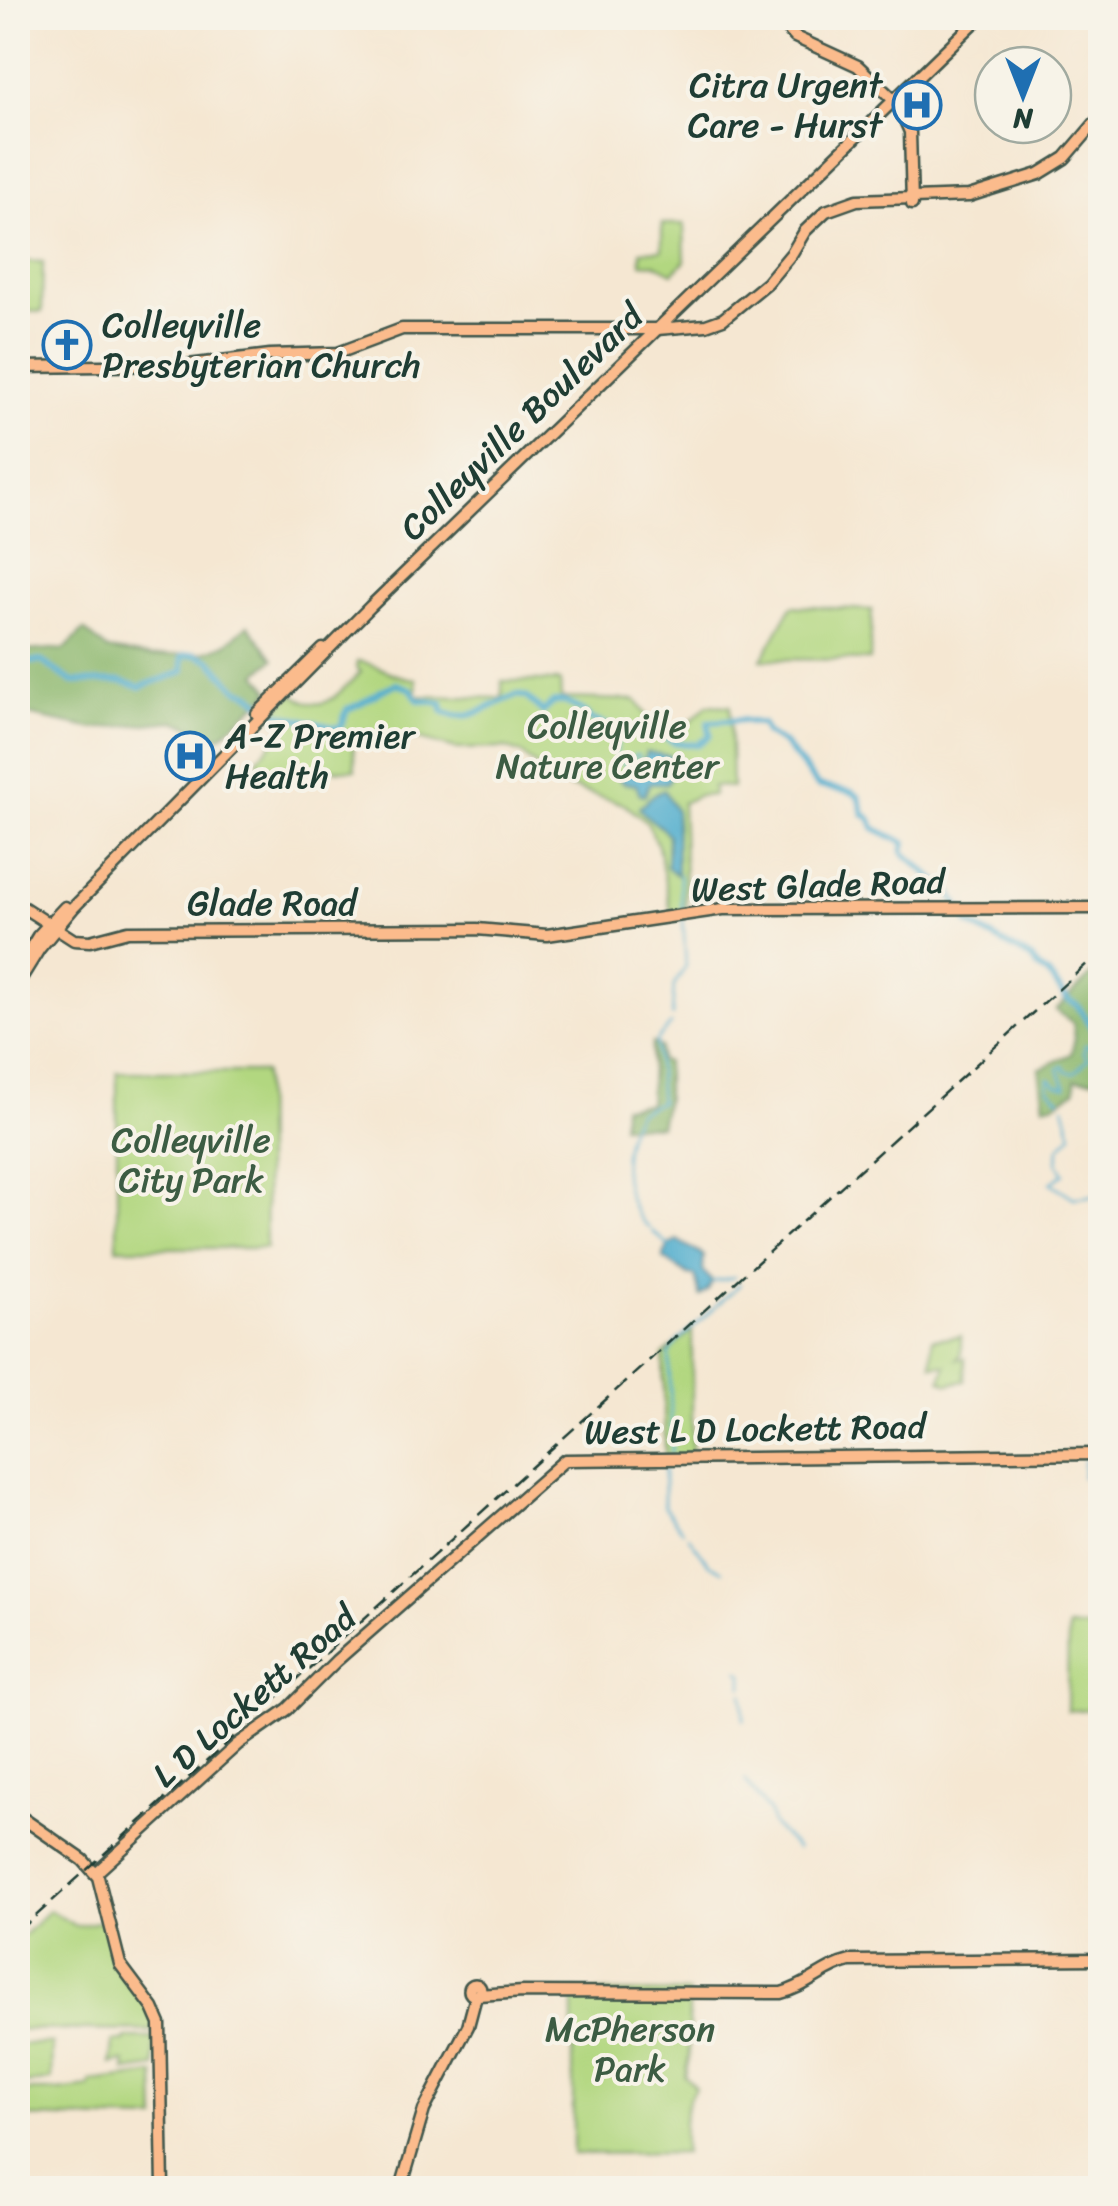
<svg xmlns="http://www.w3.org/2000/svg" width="1118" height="2206" font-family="Sriracha,sans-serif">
<rect width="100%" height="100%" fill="#f7f3e8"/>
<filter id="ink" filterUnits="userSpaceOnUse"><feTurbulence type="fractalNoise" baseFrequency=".01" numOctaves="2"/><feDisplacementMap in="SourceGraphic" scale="20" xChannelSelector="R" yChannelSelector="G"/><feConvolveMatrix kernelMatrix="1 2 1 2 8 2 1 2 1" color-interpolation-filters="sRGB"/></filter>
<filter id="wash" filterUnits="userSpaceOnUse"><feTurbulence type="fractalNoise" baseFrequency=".0048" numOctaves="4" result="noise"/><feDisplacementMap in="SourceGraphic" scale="40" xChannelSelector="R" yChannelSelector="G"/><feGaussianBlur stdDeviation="2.25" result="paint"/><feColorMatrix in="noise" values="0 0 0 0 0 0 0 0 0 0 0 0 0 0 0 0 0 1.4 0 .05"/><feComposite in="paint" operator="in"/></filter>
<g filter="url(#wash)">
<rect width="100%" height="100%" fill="#f5e7d2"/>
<g fill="#b2d780" stroke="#688a5a" stroke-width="2.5">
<polygon points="662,224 684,224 685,261 673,273 655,264 641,263 641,251 662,250"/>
<polygon points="19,261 43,262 42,312 18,311"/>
<polygon points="792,606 872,610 870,660 762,659"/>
<path d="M358 661C379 664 394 678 416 679L417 696 502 698V681H560L561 698 636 700 654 726 667 733 687 725 707 705 730 706 732 787 713 786V795L697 796 682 803 686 910 671 912 658 846 647 822 624 804 556 783 522 754 506 748 456 749 420 739 399 738 353 743 355 770 262 768 257 759 286 729 271 715 293 694C325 717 336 694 361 672L357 668Z"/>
<polygon points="117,1072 264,1072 266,1248 117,1248"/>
<polygon points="692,1330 692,1457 665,1457 663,1355"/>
<polygon points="961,1336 961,1354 957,1359 965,1358 965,1381 949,1384 941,1380 946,1365 932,1365 932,1339"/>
<polygon points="1068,1628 1100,1628 1100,1681 1093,1681 1093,1709 1067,1711"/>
<polygon points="49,1910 76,1926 108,1920 114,1957 155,2015 159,2031 18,2029 18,1941"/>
<path d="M573 1992 689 1993V2057L685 2076 695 2088C681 2108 684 2130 684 2153L573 2154Z"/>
<polygon points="126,2038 154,2038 155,2067 126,2071 125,2062 111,2064 113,2041 125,2041"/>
<polygon points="18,2044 52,2044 51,2080 18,2085"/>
<polygon points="155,2074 156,2120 18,2117 18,2091 57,2091 90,2087 90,2082"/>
</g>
<g fill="#8db86e" stroke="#567a51" stroke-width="2.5">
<path d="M248 625 274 659 257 674 271 691 220 737 174 721 94 729 18 713V649C34 654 47 646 64 650L84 630 108 650 152 657 204 652 226 644Z"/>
<polygon points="1095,971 1100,976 1100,1079 1075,1080 1075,1091 1056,1103 1044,1106 1039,1069 1071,1054 1075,1038 1073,1023 1056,1010"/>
<polygon points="652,1043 660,1047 660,1061 666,1062 666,1098 660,1126 622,1125 623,1106 649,1104"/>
</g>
<g fill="#4eaccd" stroke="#367480" stroke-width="2.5">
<polygon points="646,752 670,756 673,772 667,783 649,784 645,795 640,794 636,785 623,783 617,777 619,772 640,775"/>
<path d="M664 790 676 811 677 875 667 867 668 835C660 824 648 820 639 808L653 795Z"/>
<polygon points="677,1240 704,1256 703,1270 712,1282 708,1291 700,1296 695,1276 688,1275 663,1258 668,1246"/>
</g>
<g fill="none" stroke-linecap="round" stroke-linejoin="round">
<g stroke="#4eaccd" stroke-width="2.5">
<polyline points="619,729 616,755 625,766 631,762 634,755 638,755 642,771"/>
<polyline points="679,875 682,911"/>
<polyline points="672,1016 674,985 686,966 683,918"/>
<polyline points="1060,1099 1048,1088 1049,1078 1057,1085 1066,1087 1058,1069 1063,1066 1066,1071 1074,1073 1088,1059 1084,1053 1085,1045 1090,1046 1096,1056 1100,1055"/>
<polyline points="1064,1106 1072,1134 1059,1148 1058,1163 1064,1174 1051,1183 1074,1198 1098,1195 1100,1207"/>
<polyline points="1100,1226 1100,1232"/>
<path d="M649 1228C618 1200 617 1146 638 1112L660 1102 656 1041 671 1024"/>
<polyline points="652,1231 669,1246"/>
<polyline points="712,1282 734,1277"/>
<polyline points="679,1340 740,1284"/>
<polyline points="1098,1384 1100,1374"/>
<polyline points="670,1454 672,1448 669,1355 677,1342"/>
<polyline points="664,1465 664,1507 683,1531"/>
<polyline points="1083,1478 1084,1459"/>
<polyline points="688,1536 709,1564 722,1571"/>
<polyline points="1094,1612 1094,1625 1100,1636"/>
<polyline points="739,1671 743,1674 743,1687"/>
<polyline points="743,1694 744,1720"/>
<polyline points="745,1780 770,1813 773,1825 797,1849"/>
</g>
<path stroke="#4eaccd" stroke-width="6" d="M18 656 30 662 41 661 73 682 121 681 140 687C155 680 169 679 183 671L182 656 195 654 210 660 237 689 251 694 272 712 336 728 342 725 347 709C366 704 378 689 397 684L411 689 418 700 442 703 443 711C471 726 494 701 518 695L526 697 543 712 554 702H565L582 710 590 719 619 729H652L673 742 697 745 710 735 708 722 741 720 762 724 766 733 784 744 818 786 852 792 859 797 864 814 871 819 874 828 905 843 903 852 935 880 947 886 969 924 1032 959 1038 968 1048 974 1067 999 1077 1005 1100 1040"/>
</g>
</g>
<g filter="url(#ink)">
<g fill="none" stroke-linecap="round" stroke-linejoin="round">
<g stroke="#3f564c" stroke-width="15">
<g id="major">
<polyline points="778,18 795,37 858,66 898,104 910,132 912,204"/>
<polyline points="18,367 188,365 270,355 338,353 402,329 657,329 706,325 723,319 767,283 792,253 805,231 826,211 857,200 969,196 1039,174 1065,158 1100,117"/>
<polyline points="257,714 323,649"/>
<polyline points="18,904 74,940 90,941 128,931 477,929 547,935 723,909 1100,908"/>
<polyline points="18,969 38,936 65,907"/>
<polyline points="18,983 39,949 74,907 371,606 979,18"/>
<polyline points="18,1815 83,1860 98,1877 120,1964 153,2008 160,2024 163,2188"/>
<polyline points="96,1873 238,1744 288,1709 336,1661 565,1460 1100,1454"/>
<circle cx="475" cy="1990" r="5.5"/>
<path d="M478 1995 523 1992 781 1993C807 1987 824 1967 850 1961L1100 1959"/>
<polyline points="401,2188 424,2110 468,2026 476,1996"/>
</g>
</g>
<use href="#major" stroke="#fbbb8c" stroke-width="10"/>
<polyline stroke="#1f3d34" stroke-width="2.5" stroke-dasharray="15 8" stroke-linecap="butt" points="18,1932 1100,952"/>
</g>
</g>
<defs>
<g id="hospital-ring" transform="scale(2.5)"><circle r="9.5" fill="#f7f3e8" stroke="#1f6fb2" stroke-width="1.5"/><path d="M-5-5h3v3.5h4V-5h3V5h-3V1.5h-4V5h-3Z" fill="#1f6fb2"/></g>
<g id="church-ring" transform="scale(2.5)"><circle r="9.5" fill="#f7f3e8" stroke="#1f6fb2" stroke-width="1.5"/><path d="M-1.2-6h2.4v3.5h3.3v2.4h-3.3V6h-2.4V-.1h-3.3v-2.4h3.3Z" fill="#1f6fb2"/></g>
</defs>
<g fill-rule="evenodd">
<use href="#hospital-ring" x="917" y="105"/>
<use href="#church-ring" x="67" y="345"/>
<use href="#hospital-ring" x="190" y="756"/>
</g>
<g text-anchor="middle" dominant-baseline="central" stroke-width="8" stroke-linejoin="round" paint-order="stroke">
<g font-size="35" fill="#1f3d34" stroke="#f7f3e8" text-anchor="start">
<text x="882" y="85" text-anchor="end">Citra Urgent<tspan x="882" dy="40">Care - Hurst</tspan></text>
<text x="102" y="325">Colleyville<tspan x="102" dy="40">Presbyterian Church</tspan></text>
<text x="225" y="736">A-Z Premier<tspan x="225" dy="40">Health</tspan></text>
</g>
<g font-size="35" fill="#1f3d34" stroke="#f7f3e8">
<text transform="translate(521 422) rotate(-44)">Colleyville Boulevard</text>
<text transform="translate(818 885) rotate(-2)">West Glade Road</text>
<text x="272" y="903">Glade Road</text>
<text transform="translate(755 1429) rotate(-1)">West L D Lockett Road</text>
<text transform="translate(254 1696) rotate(-41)">L D Lockett Road</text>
</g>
<g font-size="35" fill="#3c5c43" stroke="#f7f3e8">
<text x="607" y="726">Colleyville<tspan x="607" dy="40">Nature Center</tspan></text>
<text x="191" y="1140">Colleyville<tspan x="191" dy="40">City Park</tspan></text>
<text x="630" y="2029">McPherson<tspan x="630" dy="40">Park</tspan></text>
</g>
</g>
<rect width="1118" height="2206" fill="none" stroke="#f7f3e8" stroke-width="60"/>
<g transform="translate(1023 95) rotate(180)"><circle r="48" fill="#f7f3e8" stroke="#a1aaa0" stroke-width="2.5"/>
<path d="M0-8L18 38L0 25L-18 38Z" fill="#1f6fb2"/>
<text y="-15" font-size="28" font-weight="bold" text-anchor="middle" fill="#1f3d34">N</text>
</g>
</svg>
